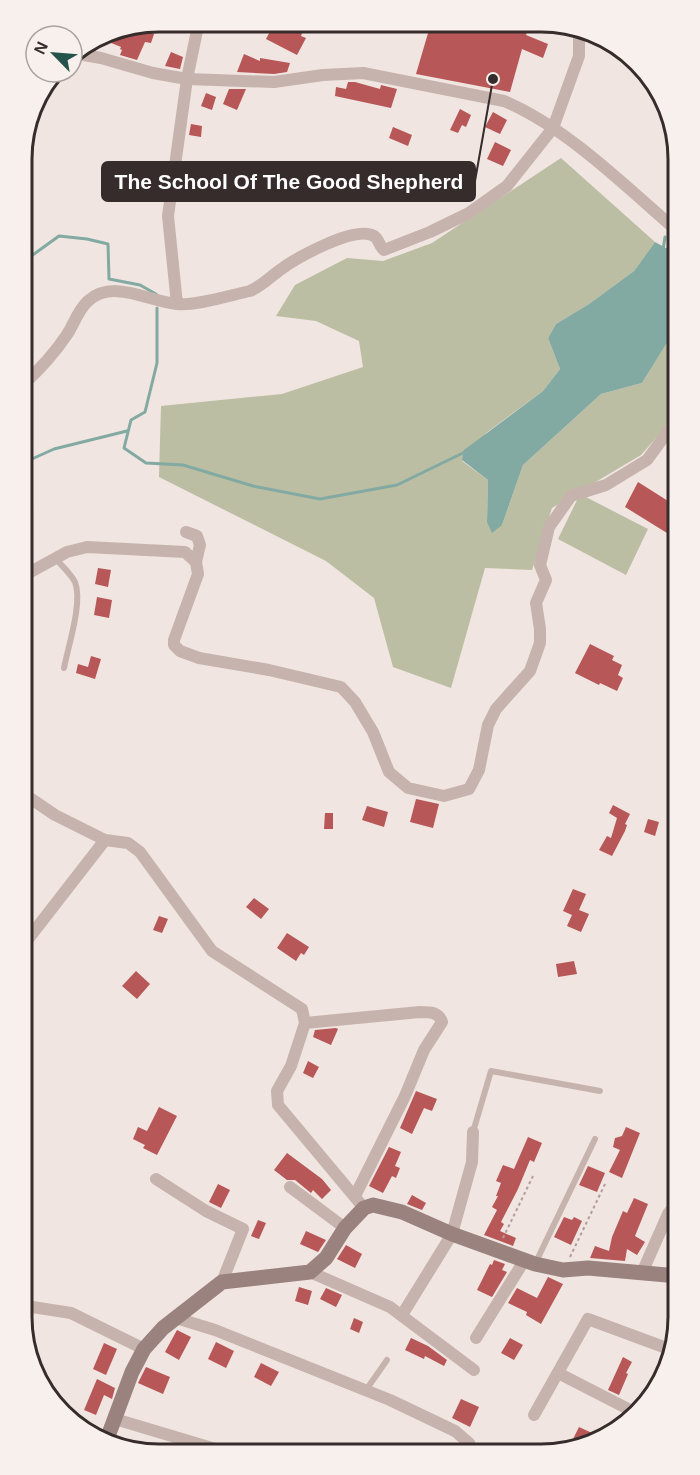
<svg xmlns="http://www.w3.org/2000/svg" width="700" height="1475" font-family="Helvetica,sans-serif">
<rect width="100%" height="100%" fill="#f0e5e0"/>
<g fill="#bbbea2">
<polygon points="561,158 655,242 634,271 589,304 556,324 548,338 560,369 543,391 486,433 462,461 488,480 487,522 502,525 523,465 601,394 642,383 675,330 675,408 663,430 641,455 552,508 532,570 485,568 451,688 393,667 374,598 326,561 159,477 161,406 282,394 363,367 359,341 316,321 276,316 295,285 347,258 383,261 432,243"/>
<polygon points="580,494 648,529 626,575 558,539"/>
</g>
<polygon fill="#82aaa2" points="655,242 675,253 675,330 642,383 601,394 523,465 502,525 492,533 487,522 488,480 462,460 464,450 543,391 560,369 548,338 556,324 589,304 634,271"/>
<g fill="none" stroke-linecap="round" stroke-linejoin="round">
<g stroke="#82aaa2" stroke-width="3">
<polyline points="670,212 675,207"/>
<polyline points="663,250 665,237"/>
<polyline points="23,262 59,236 87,239 108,244 109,279 140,285 156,294"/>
<polyline points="157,308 157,363 145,412 131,420 124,448 146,463 183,465 253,486 320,499 397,485 467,451"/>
<polyline points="23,463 54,449 127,431"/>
</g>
</g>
<g fill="#b75757">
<polygon points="275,22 306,22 301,36 306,38 297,55 266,39"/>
<polygon points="431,23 530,23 526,35 548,44 543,58 522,49 510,92 416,74"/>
<polygon points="122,28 137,34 138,29 154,34 151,43 145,42 137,60 120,55 122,50 120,49 121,47 104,40 107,31"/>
<polygon points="171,52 183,57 180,69 165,66"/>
<polygon points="244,54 260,61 260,58 290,63 287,72 274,74 237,72"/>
<polygon points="348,82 355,82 380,89 381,85 397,89 391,108 335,96 336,87 346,89"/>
<polygon points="229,89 246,89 237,110 223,104"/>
<polygon points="206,93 216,97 212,110 201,106"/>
<polygon points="460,109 471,115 466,127 462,125 458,133 450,130"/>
<polygon points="493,112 507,120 500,134 485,127"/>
<polygon points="191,124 202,126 201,137 189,135"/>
<polygon points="393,127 412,135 408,146 389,138"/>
<polygon points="495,142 511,150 503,166 487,159"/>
<polygon points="638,482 676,506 676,518 667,533 625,507"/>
<polygon points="98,568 111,570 108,587 95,584"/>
<polygon points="97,597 112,600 109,618 94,615"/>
<polygon points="590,644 614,656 612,660 622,665 618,675 623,678 617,691 600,683 599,685 575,673"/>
<polygon points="91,656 101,659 95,679 76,673 78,664 88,667"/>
<polygon points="416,799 439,804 433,828 410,822"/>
<polygon points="613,805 630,814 625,824 627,825 625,831 612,856 599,850 607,836 611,838 617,818 609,813"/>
<polygon points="367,806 388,812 384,827 362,820"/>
<polygon points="325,813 333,813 333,829 324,829"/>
<polygon points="648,819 659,822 655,836 644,832"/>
<polygon points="573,889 586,894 579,910 589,914 581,932 567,926 572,915 563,911"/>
<polygon points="254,898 269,909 261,919 246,907"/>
<polygon points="159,916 168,919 162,933 153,930"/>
<polygon points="287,933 309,947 304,955 301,953 296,961 277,948"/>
<polygon points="574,961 577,974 558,977 556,964"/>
<polygon points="136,971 150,984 137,999 122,986"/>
<polygon points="336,1028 338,1029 331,1045 313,1037 315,1030"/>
<polygon points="308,1061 319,1067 313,1078 303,1073"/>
<polygon points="416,1091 437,1099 432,1111 424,1108 412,1134 400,1128"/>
<polygon points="159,1107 177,1116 157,1155 143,1148 145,1145 133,1139 138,1127 147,1131"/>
<polygon points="626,1127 640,1133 622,1178 609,1172 620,1150 613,1147 615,1138 622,1136"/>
<polygon points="528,1137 542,1143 534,1162 530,1160 518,1189 501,1222 504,1224 500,1231 516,1238 513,1246 484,1235 497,1210 492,1207 498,1196 496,1196 501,1183 496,1181 503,1165 514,1169"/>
<polygon points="389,1147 401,1152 395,1166 400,1168 396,1178 392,1176 383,1193 369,1186"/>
<polygon points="287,1153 322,1179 331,1190 322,1199 313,1190 311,1193 295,1180 287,1180 274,1170"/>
<polygon points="588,1166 605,1173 597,1192 579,1185"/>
<polygon points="218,1184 230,1190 221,1208 209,1202"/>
<polygon points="412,1195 426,1203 422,1210 407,1204"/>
<polygon points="634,1198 648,1204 635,1236 645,1242 637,1255 627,1249 625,1261 590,1258 595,1246 609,1251 612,1237 623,1211 627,1213"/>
<polygon points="564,1217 572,1220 574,1217 582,1221 571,1245 554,1237"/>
<polygon points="258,1220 266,1223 259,1239 251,1236"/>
<polygon points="306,1231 326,1240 318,1252 300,1244"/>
<polygon points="346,1245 362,1254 355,1268 337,1259"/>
<polygon points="494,1260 505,1264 502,1270 507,1272 492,1297 477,1290 490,1264 492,1265"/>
<polygon points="548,1277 563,1284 541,1324 526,1315 527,1312 508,1303 517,1288 537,1298"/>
<polygon points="299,1287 312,1291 308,1305 295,1301"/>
<polygon points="326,1288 342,1295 336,1307 320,1299"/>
<polygon points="354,1318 363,1322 359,1333 350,1329"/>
<polygon points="177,1330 191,1337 179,1360 165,1352"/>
<polygon points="411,1338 428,1346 447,1360 444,1366 425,1356 424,1359 405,1350"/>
<polygon points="510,1338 523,1345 514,1360 501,1353"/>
<polygon points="216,1342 234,1351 226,1368 208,1359"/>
<polygon points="104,1343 117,1349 106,1375 93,1369"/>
<polygon points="623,1357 632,1362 626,1373 628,1374 619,1395 608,1390"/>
<polygon points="261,1363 279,1372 271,1386 254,1377"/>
<polygon points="146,1367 170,1377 163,1394 138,1383"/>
<polygon points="97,1379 115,1388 112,1399 104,1395 96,1415 84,1410"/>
<polygon points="461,1399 479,1407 470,1427 452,1418"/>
<polygon points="579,1427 592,1433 587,1443 577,1449 568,1449"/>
</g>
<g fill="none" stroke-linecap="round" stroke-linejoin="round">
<g stroke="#b39d98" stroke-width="2" stroke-dasharray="3 3" stroke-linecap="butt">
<polyline points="503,1238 533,1176"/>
<polyline points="570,1257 606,1182"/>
</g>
<g stroke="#c7b3ad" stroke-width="6">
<path d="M56 559C62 566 71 574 75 582 83 602 68 647 64 668"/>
<polyline points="473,1132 491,1071 600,1091"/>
<polyline points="535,1264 595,1139"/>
<polyline points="366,1390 387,1360"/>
</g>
<g stroke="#c7b3ad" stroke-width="12">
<path d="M72 53 101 58 153 73 187 79 274 82 323 75 363 73 504 101C566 127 624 185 675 229"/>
<polyline points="177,304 168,216 187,79 199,21"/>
<path d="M23 385C39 370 54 354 66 336 74 325 77 311 88 301 113 278 150 302 177 304 196 306 231 295 250 291 262 286 270 277 280 270 296 258 355 225 374 236 379 239 379 246 384 250L430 232 469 213 507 186 553 128 579 56V29"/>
<polyline points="186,532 197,536 200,545 196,562"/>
<polyline points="23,576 67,552 87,547 185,552 196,562 198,574 174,640 174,645 180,651 199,658 269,670 341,687 355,702 373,732 389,772 408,788 444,796 469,789 479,770 488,725 496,709 530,671 540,643 540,629 536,603 546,580 540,565 549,527 571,496 606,485 647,460 675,422"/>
<polyline points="24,794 55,815 105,840 128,843 140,852 212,951 302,1009 305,1023 291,1066 277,1091 278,1105 364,1208"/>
<polyline points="25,943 105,840"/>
<path d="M305 1023 420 1012C430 1012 439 1012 442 1022L424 1050 405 1096 355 1196"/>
<polyline points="156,1179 206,1211 243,1229 222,1282"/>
<polyline points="290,1187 345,1228"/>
<polyline points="310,1272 390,1307 474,1370"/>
<polyline points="642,1273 668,1214 678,1201"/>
<polyline points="26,1306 71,1313 144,1349"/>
<polyline points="402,1315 452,1234 472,1162 473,1132"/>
<polyline points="176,1318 215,1330 390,1400 455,1431 469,1443 467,1450"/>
<polyline points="476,1338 524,1261"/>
<polyline points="558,1373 636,1413"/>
<polyline points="534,1415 588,1319 669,1349"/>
<polyline points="115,1419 222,1451"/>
</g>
<polyline stroke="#9a827f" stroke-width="15" points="107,1439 132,1372 144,1349 163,1328 222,1282 310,1272 326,1258 345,1228 364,1208 373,1205 402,1212 452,1234 535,1264 563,1270 588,1268 678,1276"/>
</g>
<path d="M0 0H700V1475H0ZM159 32H541A127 127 0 0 1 668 159V1317A127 127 0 0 1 541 1444H159A127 127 0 0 1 32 1317V159A127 127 0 0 1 159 32Z" fill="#f8f0ec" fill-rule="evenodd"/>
<path fill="none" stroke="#362c2b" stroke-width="3" d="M159 32H541A127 127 0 0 1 668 159V1317A127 127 0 0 1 541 1444H159A127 127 0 0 1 32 1317V159A127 127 0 0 1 159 32Z"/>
<path fill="none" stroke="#362c2b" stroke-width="2" d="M493 79L475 181"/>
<circle fill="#362c2b" stroke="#f8f0ec" stroke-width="2" cx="493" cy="79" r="6"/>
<rect fill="#362c2b" stroke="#362c2b" stroke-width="2" x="102" y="162" width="373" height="39" rx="6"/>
<g font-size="21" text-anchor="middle" font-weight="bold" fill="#fff">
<text x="289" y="189">The School Of The Good Shepherd</text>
</g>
<g transform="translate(54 54) rotate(295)"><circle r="28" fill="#f8f0ec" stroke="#aaa29f" stroke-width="1.5"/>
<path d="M0-4.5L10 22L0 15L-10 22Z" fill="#25534b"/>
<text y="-9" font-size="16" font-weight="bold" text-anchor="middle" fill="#362c2b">N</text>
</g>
</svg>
